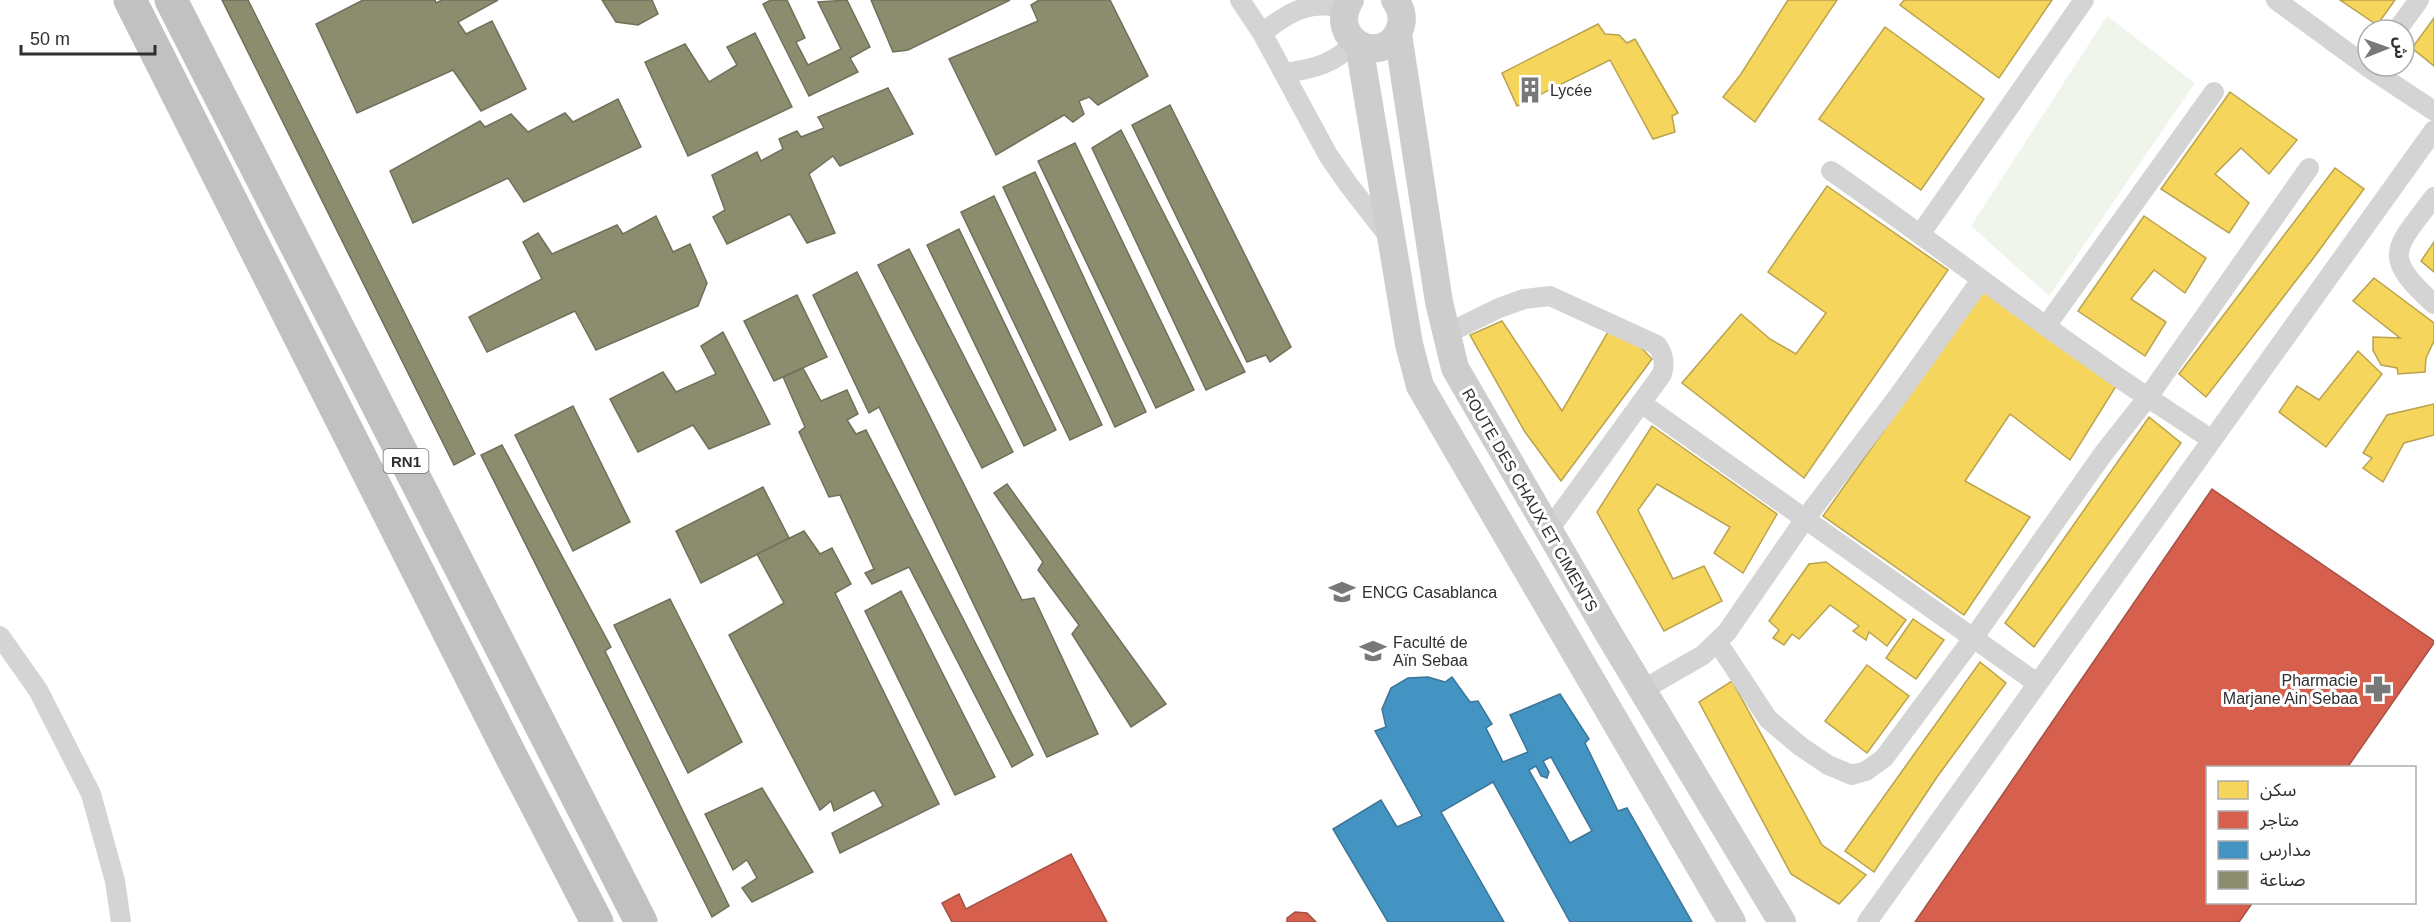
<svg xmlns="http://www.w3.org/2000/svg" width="2434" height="922" font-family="Helvetica,'Noto Sans Arabic',sans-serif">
<rect width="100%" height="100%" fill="#fff"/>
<polygon fill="#f0f5ec" points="2107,16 2195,83 2049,296 1971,226"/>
<g fill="#f6d55c" stroke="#baa34e" stroke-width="1.5">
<polygon points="1788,0 1837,0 1755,122 1723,97 1741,74"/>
<polygon points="1904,0 2052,0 1999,78 1900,5"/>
<polygon points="2340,0 2395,0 2377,25"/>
<polygon points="2434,18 2434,66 2412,48"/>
<polygon points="1598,24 1605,34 1619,35 1627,43 1635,39 1678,113 1672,116 1675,132 1653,139 1610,60 1517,106 1502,73"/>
<polygon points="1885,27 1984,99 1921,190 1819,119"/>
<polygon points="2230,92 2297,140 2269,174 2241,148 2215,174 2249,203 2229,233 2161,189"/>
<polygon points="2335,168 2364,189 2315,256 2206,397 2179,374"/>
<polygon points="1827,186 1948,270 1804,478 1682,383 1741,314 1770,339 1796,354 1826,313 1768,272"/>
<polygon points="2144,216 2206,258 2185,293 2154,270 2131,299 2166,322 2145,356 2078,311"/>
<polygon points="2434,242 2434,272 2421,261"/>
<polygon points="2374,278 2434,323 2434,341 2426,358 2425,372 2398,374 2397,368 2381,365 2373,350 2373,337 2400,338 2353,301"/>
<polygon points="1984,290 2118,383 2070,460 2010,414 1965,481 2030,517 1964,615 1823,516"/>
<polygon points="1502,321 1562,411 1612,325 1633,339 1652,359 1561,481 1525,432 1470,335"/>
<polygon points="2358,351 2382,374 2326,447 2279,412 2297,386 2319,400"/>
<polygon points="2434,404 2434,435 2404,443 2383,482 2363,468 2372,458 2363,453 2387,415"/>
<polygon points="2149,417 2181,443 2034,647 2005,623"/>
<polygon points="1652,426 1777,514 1743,573 1714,553 1730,527 1657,484 1638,510 1673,579 1704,566 1722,601 1664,631 1597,512"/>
<polygon points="1826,562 1906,620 1887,646 1869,632 1866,640 1853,631 1859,626 1830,605 1799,639 1792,634 1784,645 1773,638 1779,630 1769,621 1809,564"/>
<polygon points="1913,619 1944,640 1916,679 1886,658"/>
<polygon points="1980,662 2006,683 1937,777 1874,872 1845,851"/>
<polygon points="1867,665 1909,696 1867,753 1825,721"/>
<polygon points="1732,681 1822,845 1866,875 1839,904 1791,874 1699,702"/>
</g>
<g fill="#d6604d" stroke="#a45144" stroke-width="1.5">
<polygon points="2212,489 2434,641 2434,643 2347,768 2208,768 2208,902 2253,902 2239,922 1915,922"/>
<polygon points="1071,854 1107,922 952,922 942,903 959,894 966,909"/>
<polygon points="1295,912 1307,913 1316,922 1287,922 1287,918"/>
</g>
<path fill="#4393c3" stroke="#3d7597" stroke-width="1.5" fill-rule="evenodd" d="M1428 677 1445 682 1452 677 1470 702 1478 701 1492 724 1486 728 1503 762 1528 752 1510 715 1560 694 1589 739 1585 743 1618 811 1627 808 1692 922H1570L1493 782 1441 812 1504 922H1388L1333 829 1381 800 1397 827 1422 816 1375 731 1386 727 1382 709 1391 688 1408 678ZM1551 757 1592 831 1570 843 1529 770 1536 766 1541 776 1547 778 1549 772 1543 761Z"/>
<g fill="#8c8c6e" stroke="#70705b" stroke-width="1.5">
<polygon points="222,0 248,0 475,454 454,465"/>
<polygon points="363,0 435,0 436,3 442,0 498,0 458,22 466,34 492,21 526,89 481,111 453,70 357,113 316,24"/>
<polygon points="602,0 652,0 658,14 638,25 616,22"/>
<polygon points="771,0 787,0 805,38 796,42 808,65 841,49 818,2 847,0 870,47 850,58 858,72 809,96 763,4"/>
<polygon points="871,0 1010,0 908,50 893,52"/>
<polygon points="1039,0 1110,0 1148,76 1098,105 1089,97 1079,101 1084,114 1073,122 1064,115 996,155 949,59 1038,21 1031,5"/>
<polygon points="755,33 792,107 688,156 645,62 685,44 709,82 737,65 727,47"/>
<polygon points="888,88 913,134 840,166 833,156 809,174 835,233 807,243 790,214 727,244 713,217 725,210 712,175 757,152 761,161 783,149 779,139 797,131 801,137 824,128 818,117"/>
<polygon points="618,99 641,147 524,202 508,178 413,223 390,171 480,121 485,127 511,114 528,132 565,113 573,122"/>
<polygon points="1170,105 1291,347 1270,362 1266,355 1247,362 1132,125"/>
<polygon points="1121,130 1245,372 1206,390 1092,148"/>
<polygon points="1075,143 1194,390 1156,408 1038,161"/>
<polygon points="1035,172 1146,412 1115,427 1003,187"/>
<polygon points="994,196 1102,425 1070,440 961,212"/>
<polygon points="656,216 673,252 690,244 707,283 698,306 596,350 575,311 487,352 469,317 542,279 523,242 538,233 552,254 617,225 623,234"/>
<polygon points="959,229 1056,430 1024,446 927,245"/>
<polygon points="909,249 1013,452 982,468 878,265"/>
<polygon points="857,272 1022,600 1034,598 1098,734 1047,757 879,407 869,413 813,295"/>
<polygon points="797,295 827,357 774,381 744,321"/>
<polygon points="723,332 770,424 709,449 693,425 638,452 610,399 663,372 676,392 716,374 701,346"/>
<polygon points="803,368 821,401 847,390 858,414 847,420 856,434 866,430 1033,755 1012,767 909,567 872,584 865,573 874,569 840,495 829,497 799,432 805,427 783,377"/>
<polygon points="573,406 630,522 573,551 515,435"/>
<polygon points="502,445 611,647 605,651 729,906 712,917 481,455"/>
<polygon points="1007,484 1166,704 1131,727 1072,634 1079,625 1038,570 1043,562 994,493"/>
<polygon points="763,487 789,538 701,583 676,531"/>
<polygon points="804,531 820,554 832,548 851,584 835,593 939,804 840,853 832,833 883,806 874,790 834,811 831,801 820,810 729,635 784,603 757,554"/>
<polygon points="901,591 995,777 955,795 865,611"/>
<polygon points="670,599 742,742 688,773 614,625"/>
<polygon points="762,788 813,872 752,902 742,888 757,878 747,860 733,870 705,814"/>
</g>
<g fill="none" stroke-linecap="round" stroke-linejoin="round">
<g stroke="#d4d4d4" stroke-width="20">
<polyline points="1240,0 1262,33 1328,155 1348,184 1390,238"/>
<polyline points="2276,0 2369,68 2434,111"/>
<polyline points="2397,30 2419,0"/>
<path d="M1262 33C1289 12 1308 0 1345 8"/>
<path d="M1285 73C1312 69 1336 64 1354 42"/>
<path d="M1831 171C1925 236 2015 306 2109 371 2143 395 2178 417 2212 440"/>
<path d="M2434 197C2395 249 2380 255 2434 304"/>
<polyline points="1921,233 2084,0"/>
<polyline points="2046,326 2214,92"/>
<path d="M1446 334 1499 308 1524 299 1550 296 1657 345C1664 355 1665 363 1662 374L1548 531"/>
<polyline points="1641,403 2037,683"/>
<polyline points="0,636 38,690 91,794 115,881 121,922"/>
<polyline points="1718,643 1768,719 1800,746 1828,765 1852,775 1866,771 1884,758 1974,637 2103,454 2148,397 2309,168"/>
<polyline points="1644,689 1703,655 1727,632 1805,519 1899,395 1981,280"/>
<polyline points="1867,922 2434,130"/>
</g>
<g stroke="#cdcdcd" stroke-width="28">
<path d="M1350 0C1326 40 1382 68 1399 31 1404 20 1402 10 1395 0"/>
<polyline points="1398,34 1439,302 1455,368 1607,631 1782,922"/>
<polyline points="1359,45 1409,344 1420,386 1732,922"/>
</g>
<g stroke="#c1c1c1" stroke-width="33">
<polyline points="130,0 511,756 597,922"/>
<polyline points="171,0 641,922"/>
</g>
</g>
<defs>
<g id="building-bare" transform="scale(2.07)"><path d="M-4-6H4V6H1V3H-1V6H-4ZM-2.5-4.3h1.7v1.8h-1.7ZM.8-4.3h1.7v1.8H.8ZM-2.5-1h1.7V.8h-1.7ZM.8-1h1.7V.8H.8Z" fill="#787878" stroke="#fff" stroke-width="2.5" paint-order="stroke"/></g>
<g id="university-bare" transform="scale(2.07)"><path d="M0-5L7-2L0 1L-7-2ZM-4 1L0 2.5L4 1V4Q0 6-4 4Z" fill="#787878" stroke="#fff" stroke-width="2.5" paint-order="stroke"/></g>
<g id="pharmacy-bare" transform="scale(2.07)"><path d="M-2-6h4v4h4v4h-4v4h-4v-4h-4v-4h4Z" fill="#787878" stroke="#fff" stroke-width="2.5" paint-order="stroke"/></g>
</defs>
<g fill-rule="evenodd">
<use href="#building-bare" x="1530" y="90"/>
<use href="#university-bare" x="1342" y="592"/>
<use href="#university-bare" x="1373" y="651"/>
<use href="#pharmacy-bare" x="2378" y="689"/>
</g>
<g text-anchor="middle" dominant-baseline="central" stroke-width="6" stroke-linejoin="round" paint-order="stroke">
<rect fill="#fff" stroke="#6d6d6d" stroke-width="1.5" x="383.5" y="449" width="45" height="24" rx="4.5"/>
<g font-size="15" font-weight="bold" fill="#2f2f2f">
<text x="406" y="461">RN1</text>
</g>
<g font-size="16" fill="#2f2f2f" stroke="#fff" text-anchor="start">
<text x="1550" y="90">Lycée</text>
<text x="1362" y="592">ENCG Casablanca</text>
<text x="1393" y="642">Faculté de<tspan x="1393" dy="18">Aïn Sebaa</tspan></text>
<text x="2358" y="680" text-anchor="end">Pharmacie<tspan x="2358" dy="18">Marjane Ain Sebaa</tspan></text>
</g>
<g font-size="16" fill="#2f2f2f" stroke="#fff">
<text transform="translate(1530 500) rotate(60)">ROUTE DES CHAUX ET CIMENTS</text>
</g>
</g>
<rect x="2206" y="766" width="210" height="138" fill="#ffffff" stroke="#acacac" stroke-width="1.5"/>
<rect x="2218" y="781" width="30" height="18" fill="#f6d55c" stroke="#acacac" stroke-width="1.5"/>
<text x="2260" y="796" font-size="18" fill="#2f2f2f">سكن</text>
<rect x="2218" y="811" width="30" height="18" fill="#d6604d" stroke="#acacac" stroke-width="1.5"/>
<text x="2260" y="826" font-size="18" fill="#2f2f2f">متاجر</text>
<rect x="2218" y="841" width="30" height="18" fill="#4393c3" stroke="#acacac" stroke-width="1.5"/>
<text x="2260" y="856" font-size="18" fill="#2f2f2f">مدارس</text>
<rect x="2218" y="871" width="30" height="18" fill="#8c8c6e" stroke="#acacac" stroke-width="1.5"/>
<text x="2260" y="886" font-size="18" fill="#2f2f2f">صناعة</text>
<g transform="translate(2386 48) rotate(89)"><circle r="28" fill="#ffffff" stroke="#acacac" stroke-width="1.5"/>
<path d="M0-4.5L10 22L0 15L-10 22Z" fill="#787878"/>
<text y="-9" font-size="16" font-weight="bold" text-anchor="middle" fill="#2f2f2f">ش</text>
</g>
<path d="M21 45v9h134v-9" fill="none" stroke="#2f2f2f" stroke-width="3"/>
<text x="30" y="45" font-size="18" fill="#2f2f2f" stroke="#ffffff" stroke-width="4.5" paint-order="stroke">50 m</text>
</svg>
